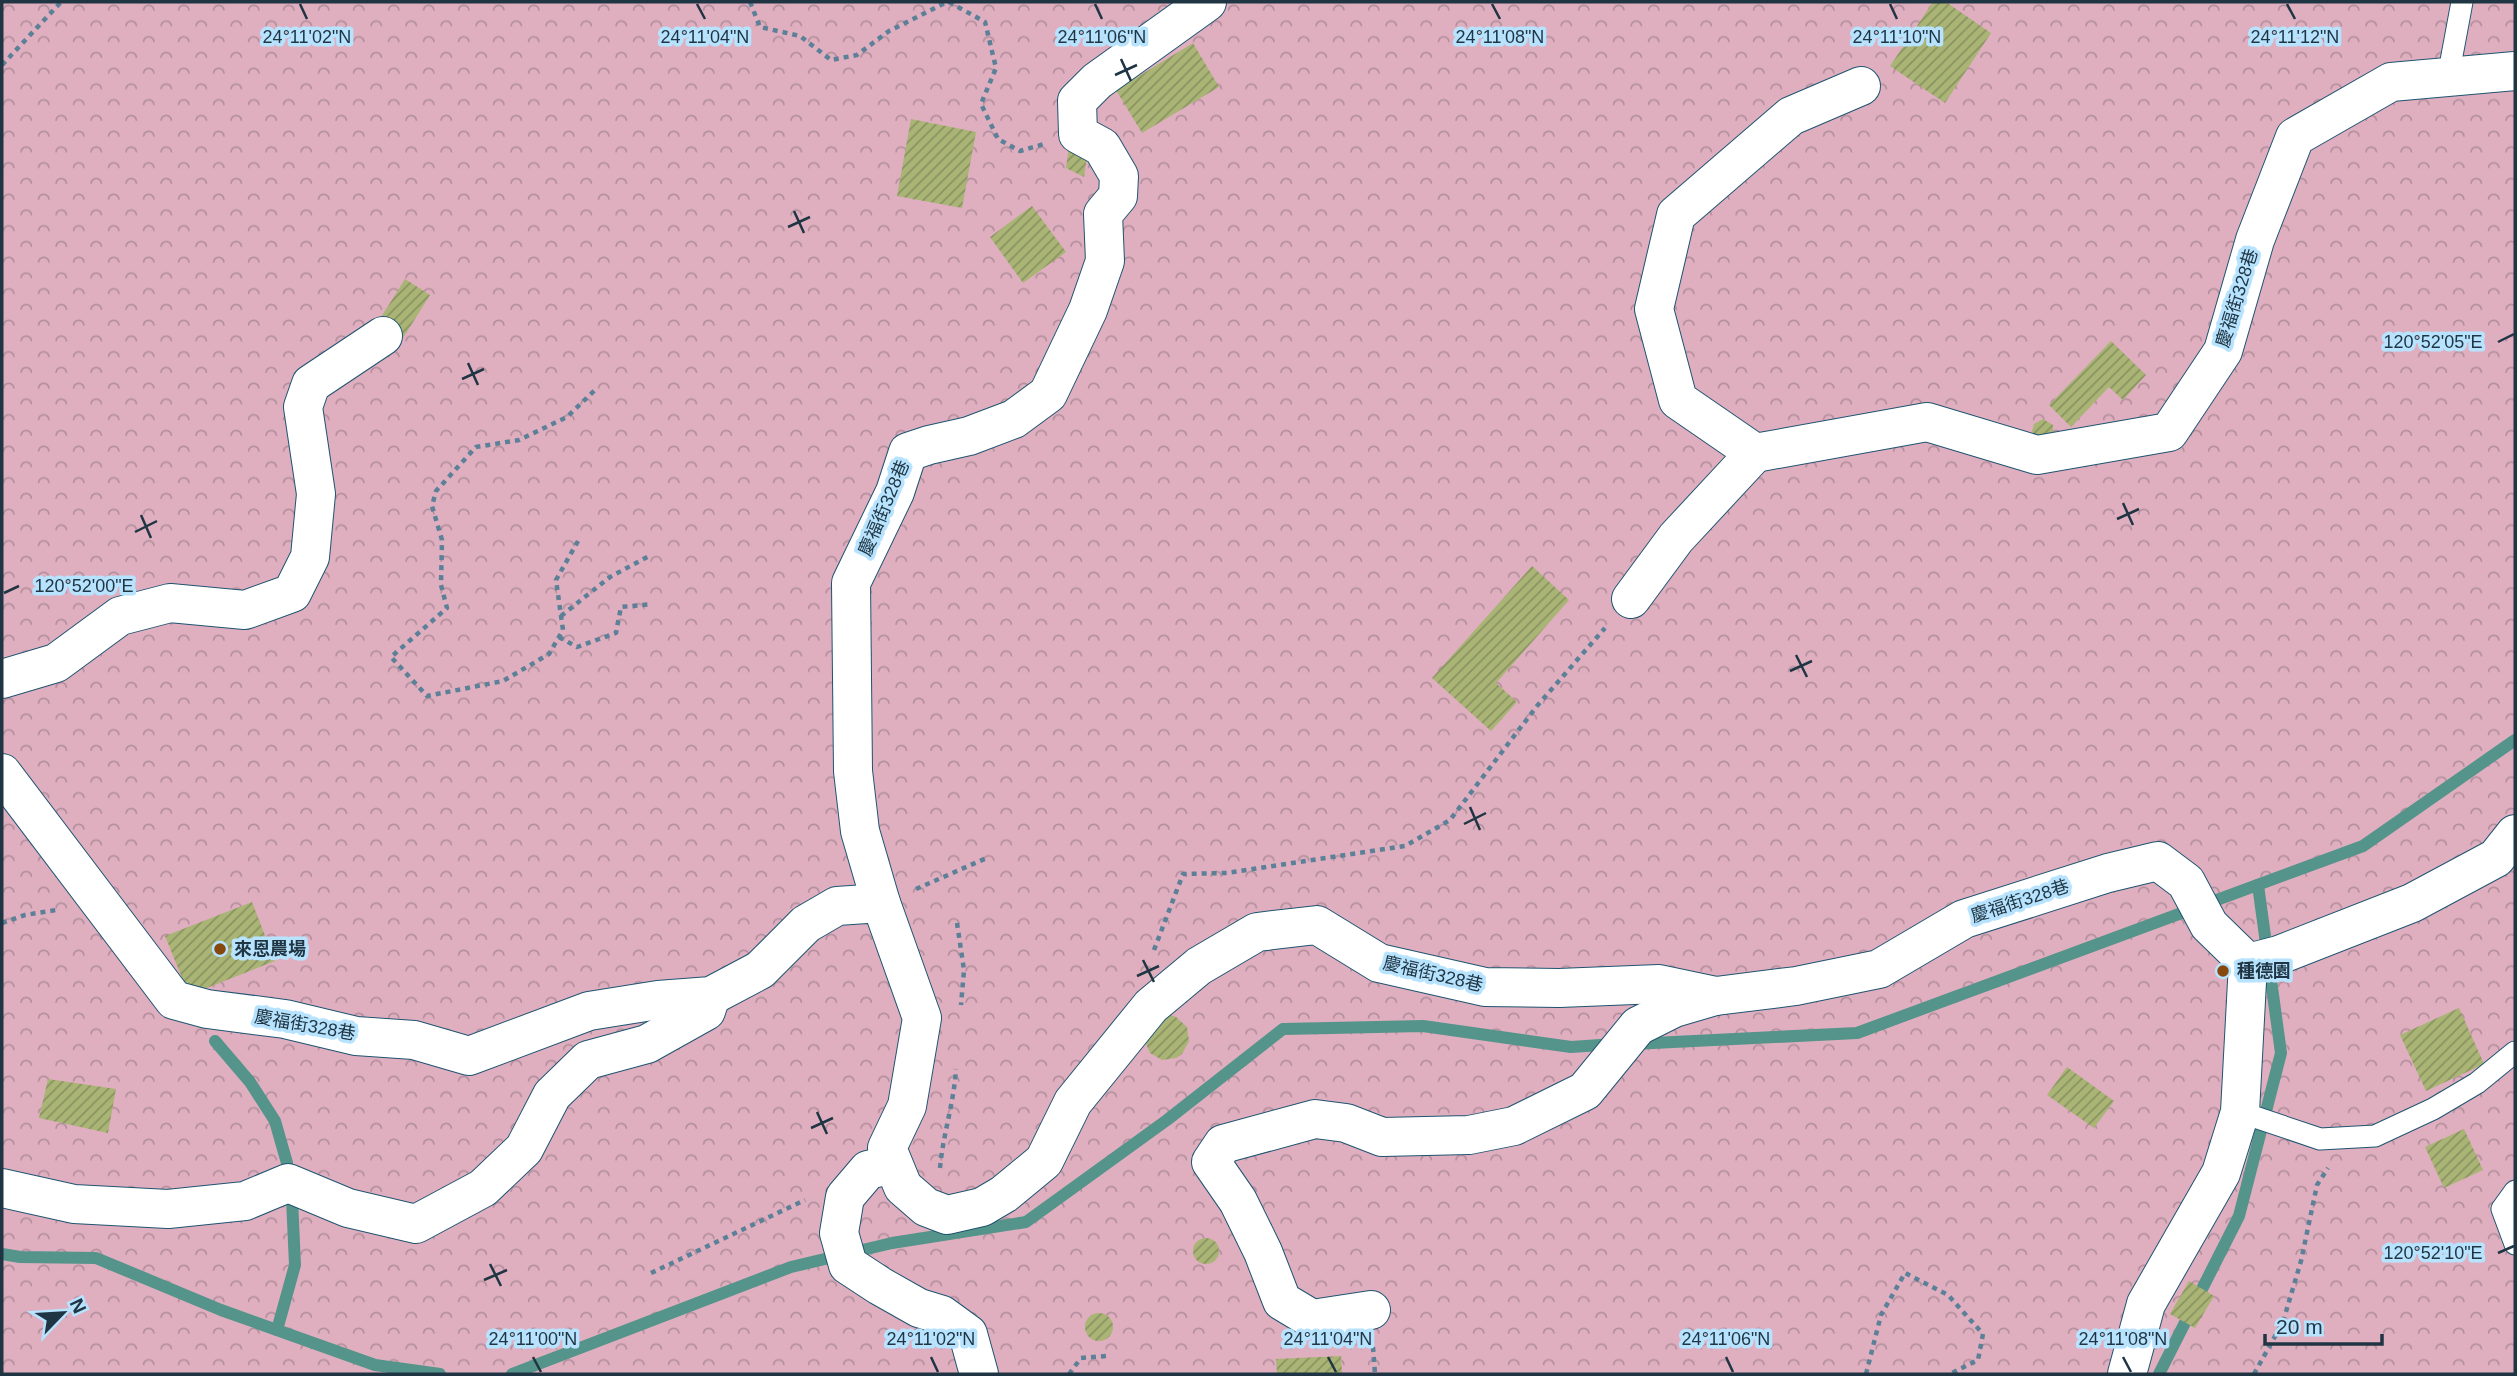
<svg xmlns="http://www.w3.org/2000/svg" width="2517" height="1376" font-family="Arial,'Noto Sans TC',sans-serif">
<defs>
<pattern id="forest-crowns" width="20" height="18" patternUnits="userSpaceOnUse" patternTransform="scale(1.75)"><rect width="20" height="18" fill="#dfafbf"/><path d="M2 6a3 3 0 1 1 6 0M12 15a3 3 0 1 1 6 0" fill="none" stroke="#b48f9d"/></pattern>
<pattern id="building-hatch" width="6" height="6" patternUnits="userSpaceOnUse" patternTransform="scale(1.75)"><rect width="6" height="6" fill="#a9b475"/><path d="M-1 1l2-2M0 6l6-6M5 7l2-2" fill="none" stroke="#899362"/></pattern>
</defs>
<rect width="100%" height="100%" fill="#a1d7f9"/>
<rect fill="url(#forest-crowns)" x="2" y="2" width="2513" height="1372"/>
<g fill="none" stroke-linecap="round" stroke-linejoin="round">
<g stroke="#55948a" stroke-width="12">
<polyline points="215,1041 250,1082 275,1121 287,1163"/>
<polyline points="1633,1044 1857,1033 2363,846 2515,740"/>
<polyline points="2,1254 20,1257 96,1258 221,1310 375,1365 440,1374"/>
<polyline points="277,1330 295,1265 292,1199"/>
<polyline points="512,1374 791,1267 892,1243 1026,1222 1167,1120 1283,1029 1423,1026 1571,1047 1615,1044"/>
<polyline points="2159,1374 2239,1216 2281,1053 2258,885"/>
</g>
</g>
<g fill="url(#building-hatch)">
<polygon points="1933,2 1946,2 1991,33 1945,103 1890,66"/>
<polygon points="1193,43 1219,87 1142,133 1116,90"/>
<polygon points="911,119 976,132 962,208 897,196"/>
<polygon points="1069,145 1088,149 1084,177 1066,168"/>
<polygon points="1032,206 1066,252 1023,283 990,237"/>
<polygon points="405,279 430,295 403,338 378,322"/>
<polygon points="2111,341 2146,375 2123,400 2109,387 2071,427 2049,405"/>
<polygon points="2043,419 2053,425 2053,436 2035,438 2032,431 2034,424"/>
<polygon points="1532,566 1569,600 1496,683 1517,702 1491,731 1432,678"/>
<polygon points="252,902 275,961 189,995 165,936"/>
<polygon points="2459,1008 2484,1064 2426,1091 2400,1035"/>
<polygon points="1168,1014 1176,1017 1187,1027 1189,1041 1182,1054 1176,1058 1162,1060 1150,1053 1144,1039"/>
<polygon points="2067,1067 2114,1101 2094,1128 2047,1095"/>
<polygon points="48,1079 116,1089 108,1133 39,1118"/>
<polygon points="2464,1129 2483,1170 2444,1188 2425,1147"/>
<circle cx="1206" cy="1251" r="13"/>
<polygon points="2189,1281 2214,1296 2195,1328 2170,1314"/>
<circle cx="1099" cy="1327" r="14"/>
<polygon points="1341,1356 1342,1374 1277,1374 1276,1359"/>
</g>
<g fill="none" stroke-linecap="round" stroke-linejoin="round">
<g stroke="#1f5471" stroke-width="23">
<g id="service">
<polyline points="2448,77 2462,2"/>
<polyline points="2240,1112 2320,1139 2375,1136 2433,1109 2477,1083 2515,1052"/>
<polyline points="2515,1191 2502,1209 2515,1244"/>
</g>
</g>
<g stroke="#1f5471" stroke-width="40">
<g id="minor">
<polyline points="1861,86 1791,116 1676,215 1654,309 1678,400 1755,453 1927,422 2037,455 2169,432 2223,351 2255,240 2295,137 2391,82 2515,71"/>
<polyline points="1631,599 1676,538 1755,453"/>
<polyline points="2,679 56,663 120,616 170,603 245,610 292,593 310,557 316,494 303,407 311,384 383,336"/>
<polyline points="2,773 174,1000 207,1009 285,1019 356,1036 414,1040 469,1056 589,1011 658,1000 711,996 760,970 806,924 837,906 881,903 922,1018 907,1106 887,1148 903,1187 926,1207 947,1215 982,1207 1004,1194 1044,1161 1073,1102 1151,1006 1199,966 1257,932 1317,925 1379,963 1485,987 1559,988 1659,984 1716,996 1796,986 1879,969 1964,919 2108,873 2158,861 2186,882 2209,925 2248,963 2279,955 2412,903 2496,858 2515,834"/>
<polyline points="881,903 860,831 853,771 851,583 895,492 908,452 929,445 969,436 1014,419 1048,394 1088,310 1105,261 1103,214 1118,196 1119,176 1102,147 1078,134 1077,101 1097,81 1207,2"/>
<polyline points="893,1164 868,1170 845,1197 839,1233 848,1265 880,1286 919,1308 942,1315 968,1334 979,1374"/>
<polyline points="2,1188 74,1204 168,1209 245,1201 288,1183 348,1208 416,1224 483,1188 524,1149 552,1095 588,1060 647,1044 706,1011 711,996"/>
<polyline points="1371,1310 1312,1319 1282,1301 1263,1252 1238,1201 1211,1162 1223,1144 1315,1119 1346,1123 1382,1137 1469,1135 1514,1126 1585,1091 1638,1026 1674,1008 1715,996"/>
<polyline points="2127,1374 2146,1304 2221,1173 2240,1112 2248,963"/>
</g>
</g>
<g stroke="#5b8098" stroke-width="4.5" stroke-dasharray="5 5" stroke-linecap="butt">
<polyline points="750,2 760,27 800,36 831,60 857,55 889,31 947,2"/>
<polyline points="949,2 985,22 996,68 981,104 998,139 1020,151 1044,144"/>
<polyline points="2,65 61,2"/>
<polyline points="578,541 556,580 563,630 549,654 503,681 427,696 391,657 447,608 441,585 442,540 432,506 436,491 476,447 519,440 567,417 597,388"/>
<polyline points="561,616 610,577 649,556"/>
<polyline points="559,637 577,647 616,633 621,607 652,604"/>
<polyline points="916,889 989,857"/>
<polyline points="2,923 25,915 56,910"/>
<polyline points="957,923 964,970 961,1005"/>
<polyline points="1154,950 1183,874 1227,873 1405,846 1450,820 1537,706 1605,628"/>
<path d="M940 1168C943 1134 954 1103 956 1069"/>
<polyline points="651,1273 805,1200"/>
<polyline points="1373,1347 1375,1374"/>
<polyline points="1069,1374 1081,1358 1106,1356"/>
<polyline points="1866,1374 1881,1315 1905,1273 1948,1295 1983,1334 1978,1360 1950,1374"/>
<polyline points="2254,1374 2283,1322 2301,1261 2317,1185 2328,1168"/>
</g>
<use href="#service" stroke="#fff" stroke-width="21"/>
<use href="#minor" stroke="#fff" stroke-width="38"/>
</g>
<path fill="none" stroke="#1f3543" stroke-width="2.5" d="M300 4 307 19M697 4 705 19M1095 4 1102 19M1492 4 1500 19M1890 4 1897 19M2287 4 2295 19M1121 59 1131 81M1115 75 1137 65M794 211 804 233M788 227 810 217M2498 342 2514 334M468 363 478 385M462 379 484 369M2123 503 2133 525M141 515 151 538M2117 519 2139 509M135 532 157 521M4 593 19 586M1796 655 1807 677M1790 671 1812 661M1470 807 1480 830M1464 824 1486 813M1143 960 1154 982M1137 976 1159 966M817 1112 827 1134M811 1128 833 1118M2498 1253 2514 1246M490 1264 501 1286M484 1280 507 1270M533 1357 541 1372M931 1357 938 1372M1328 1357 1336 1372M1726 1357 1733 1372M2123 1357 2131 1372"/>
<g fill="#87480e" stroke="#b7e3fe" stroke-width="2.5">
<circle cx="220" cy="949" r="7"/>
<circle cx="2223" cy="971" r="7"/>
</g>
<g text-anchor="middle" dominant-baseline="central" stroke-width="7" stroke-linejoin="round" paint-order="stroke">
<g font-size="18" fill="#1f3543" stroke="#b7e3fe">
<text transform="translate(2237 298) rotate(-73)">慶福街328巷</text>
<text transform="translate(884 508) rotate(-67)">慶福街328巷</text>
<text transform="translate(2020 901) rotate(-18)">慶福街328巷</text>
<text transform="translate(1433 974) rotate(13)">慶福街328巷</text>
<text transform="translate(305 1025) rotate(10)">慶福街328巷</text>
</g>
<g font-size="18" font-weight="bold" fill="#1f3543" stroke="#b7e3fe" text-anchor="start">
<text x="234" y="949">來恩農場</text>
<text x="2237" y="971">種德園</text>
</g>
</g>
<g font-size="18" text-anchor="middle" fill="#1f3543" stroke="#b7e3fe" stroke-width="7" stroke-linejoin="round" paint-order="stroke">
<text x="307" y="43">24°11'02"N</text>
<text x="705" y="43">24°11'04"N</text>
<text x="1102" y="43">24°11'06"N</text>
<text x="1500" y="43">24°11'08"N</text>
<text x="1897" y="43">24°11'10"N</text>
<text x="2295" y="43">24°11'12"N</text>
<text x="2433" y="348">120°52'05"E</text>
<text x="84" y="592">120°52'00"E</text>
<text x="2433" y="1259">120°52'10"E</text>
<text x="533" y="1345">24°11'00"N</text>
<text x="931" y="1345">24°11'02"N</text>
<text x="1328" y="1345">24°11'04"N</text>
<text x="1726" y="1345">24°11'06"N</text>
<text x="2123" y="1345">24°11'08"N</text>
</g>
<rect width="2517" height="1376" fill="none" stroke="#1f3543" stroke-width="7"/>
<g transform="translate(63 1313) rotate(65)" stroke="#b7e3fe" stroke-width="5" paint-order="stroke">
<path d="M0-5L12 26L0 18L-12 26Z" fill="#1f3543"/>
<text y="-10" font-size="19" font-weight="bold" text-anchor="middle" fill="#1f3543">N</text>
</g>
<path d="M2265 1334v10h117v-10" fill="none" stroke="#1f3543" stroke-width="3.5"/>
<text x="2276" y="1334" font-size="21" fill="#1f3543" stroke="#b7e3fe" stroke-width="5" paint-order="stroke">20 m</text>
</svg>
